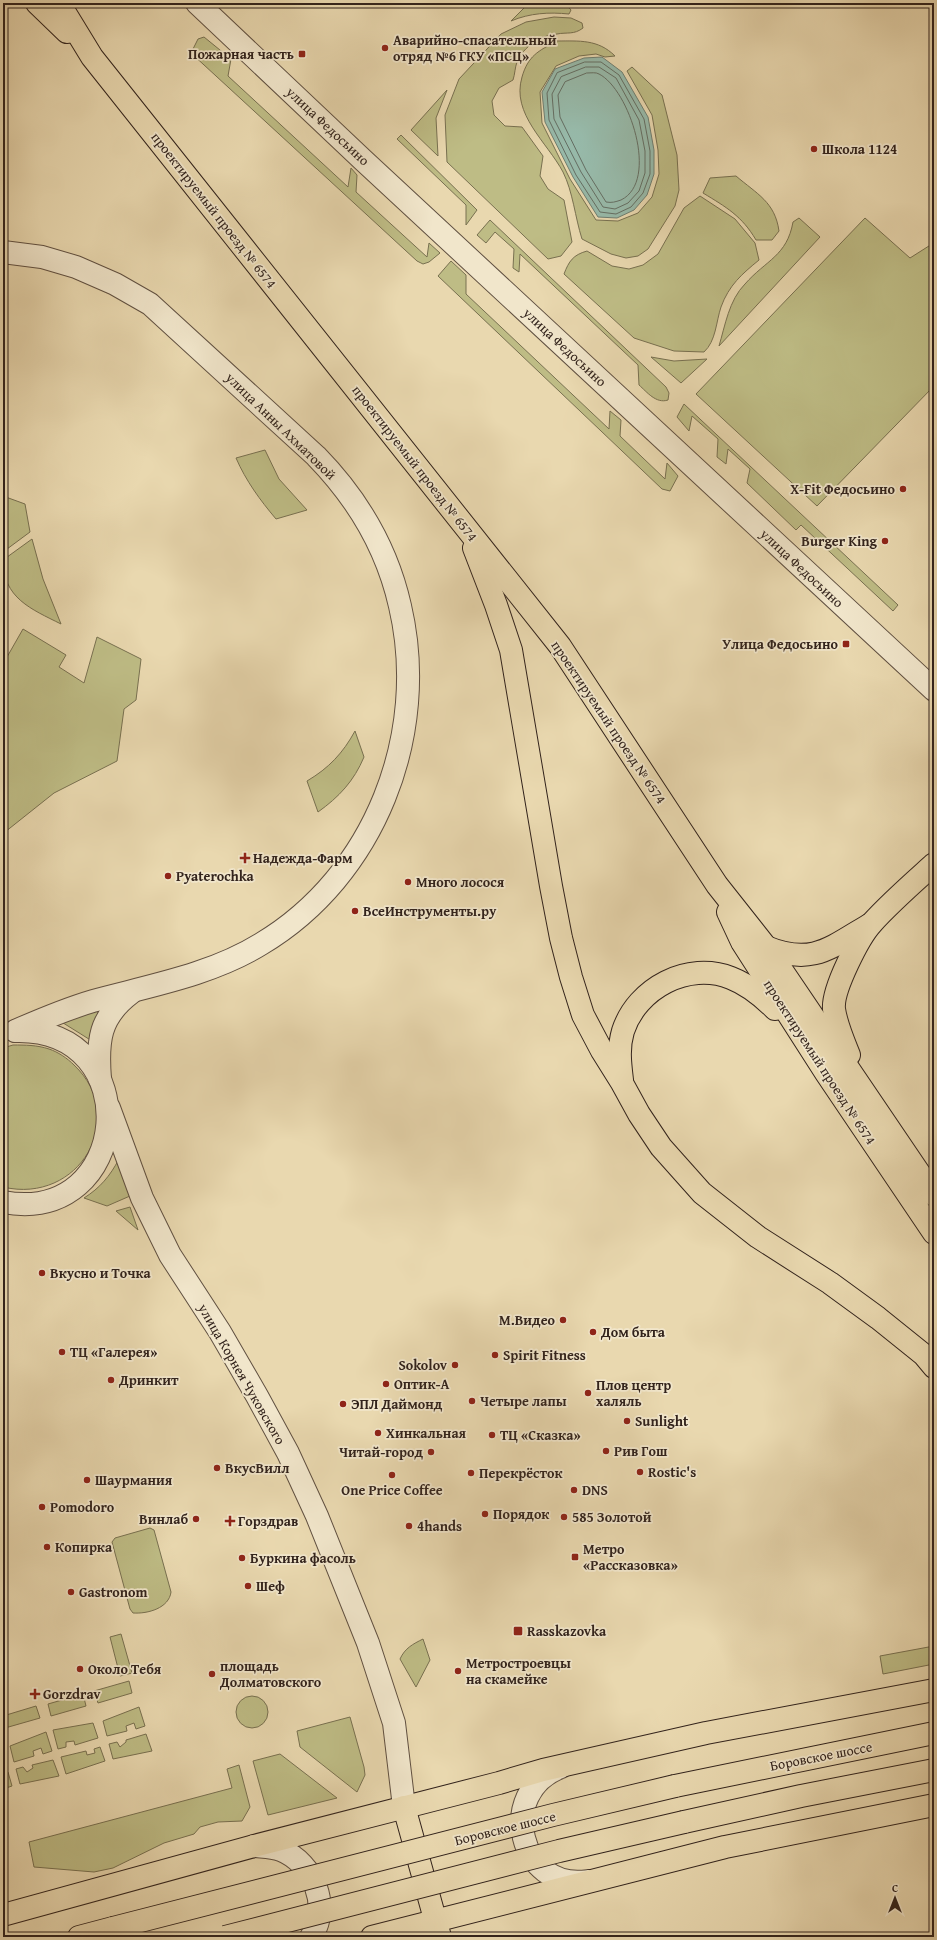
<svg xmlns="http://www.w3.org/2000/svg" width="937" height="1940" font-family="'Gentium Book Plus',serif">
<rect width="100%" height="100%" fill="#e9d8af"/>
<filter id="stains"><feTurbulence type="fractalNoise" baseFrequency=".005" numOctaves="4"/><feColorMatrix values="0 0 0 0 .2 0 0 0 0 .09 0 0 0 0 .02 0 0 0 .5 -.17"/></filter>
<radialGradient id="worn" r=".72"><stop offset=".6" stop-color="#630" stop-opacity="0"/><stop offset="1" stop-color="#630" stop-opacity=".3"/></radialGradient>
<g fill="#bebc85" stroke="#787050">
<path d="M529 3H565L571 10 569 14C549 12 530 13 511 21Z"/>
<path d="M554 17 571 18 582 23 583 28C574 35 567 32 557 34 541 35 523 47 517 62 515 67 515 74 513 80L499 88 492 101 494 115 505 126 522 127 543 156 540 176 548 189 564 200 572 242 561 256 548 259 447 162 445 115 459 79 501 34 526 22Z"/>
<polygon points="204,37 231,59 228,76 348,187 351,168 357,175 356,192 427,257 429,243 440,253 429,262 423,264 417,261 191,53 198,39"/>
<path d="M557 41C579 41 598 39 615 56L605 57 596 54 579 56 556 66 540 92 542 123 570 179 596 220 618 221 638 213 652 197 659 174 658 150 652 115 627 71 632 67 662 95 677 155 679 190 675 206 648 249 638 256 626 258 611 254 582 239C575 217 573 192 563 172 547 142 511 114 522 77 528 56 538 51 557 41Z"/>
<polygon points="447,90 436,118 438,156 411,130"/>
<polygon points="401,135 477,210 466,225 466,205 397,139"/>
<path d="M736 176C757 194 775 202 779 231L772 240H756C742 216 726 207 703 193L710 178Z"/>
<path d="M700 196 735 219 755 243 759 260C742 274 729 285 721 307 716 322 716 341 704 352L674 351 634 338 564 274C569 261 573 255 587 251L612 266 629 269 643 265 658 254 684 208Z"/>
<path d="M799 218 820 237 719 346C725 326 729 300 745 284 766 260 787 256 793 222Z"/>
<polygon points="865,218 910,258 932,244 934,246 934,386 817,506 696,394"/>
<path d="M490 220 666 387 669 393 668 400C656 404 647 392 639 385L638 365 520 254 519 272 513 268 514 249 495 232 486 243 477 235Z"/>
<polygon points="451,261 466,275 466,294 609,429 610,411 621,420 620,436 665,479 667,463 678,476 670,491 662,489 438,276"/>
<polygon points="651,357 674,361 707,359 681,383"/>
<polygon points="684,404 898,605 893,611 801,525 796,530 747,483 750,469 728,449 726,464 717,457 718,439 692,416 689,431 677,417"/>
<path d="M265 450 279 479 307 510 276 519C260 500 246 481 236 458Z"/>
<polygon points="3,496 25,504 30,532 3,552"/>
<path d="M32 539 43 579 61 624C31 609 3 598 3 560Z"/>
<polygon points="23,629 66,655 59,667 84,683 97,637 141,659 136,700 124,709 117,761 54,793 5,832 3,831 3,664"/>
<path d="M355 731 364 757C354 781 339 797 318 812L307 781C329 768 343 753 355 731Z"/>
<polygon points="99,1008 92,1041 60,1021"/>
<path d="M13 1045C25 1045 37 1045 49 1049 58 1052 67 1058 74 1065 130 1118 79 1205 3 1187V1048Z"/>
<path d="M119 1159 130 1196 107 1206 84 1198C100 1188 110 1176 119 1159Z"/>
<polygon points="130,1207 138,1230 116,1211"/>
<path d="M150 1528 154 1530 171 1592C169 1608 148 1614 133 1613L130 1609 112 1542 115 1538Z"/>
<polygon points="121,1634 132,1673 120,1676 110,1637"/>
<path d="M423 1639 430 1660 416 1687 400 1659C405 1648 413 1644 423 1639Z"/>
<polygon points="934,1646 934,1664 883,1674 880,1656"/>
<polygon points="129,1681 132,1693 98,1703 94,1691"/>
<polygon points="83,1694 86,1706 51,1716 48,1704"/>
<circle cx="252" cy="1712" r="16"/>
<polygon points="36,1706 40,1718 5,1728 3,1716"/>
<polygon points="139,1707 145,1726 136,1729 134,1723 126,1726 127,1731 107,1736 103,1721"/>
<polygon points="350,1717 364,1767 365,1775 357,1792 300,1747 297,1731"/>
<polygon points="93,1723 98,1738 75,1745 74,1741 66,1742 66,1747 58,1749 53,1730"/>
<polygon points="46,1732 52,1751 43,1754 41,1748 33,1751 34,1756 14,1762 10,1746"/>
<polygon points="146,1734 152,1751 113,1759 109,1744 117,1742 120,1747 126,1742 126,1740"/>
<polygon points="100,1747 105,1761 66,1774 61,1757 86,1751 87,1755 95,1753 94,1749"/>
<polygon points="280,1754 337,1798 268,1815 253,1761"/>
<polygon points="53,1760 59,1776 20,1784 16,1769 23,1767 27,1772 33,1768 32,1765"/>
<polygon points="239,1765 250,1807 242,1821 218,1822 200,1827 194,1834 164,1843 113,1868 94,1872 34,1867 29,1842 232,1788 227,1769"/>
<polygon points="8,1772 12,1786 3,1789 3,1773"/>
</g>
<polygon fill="#97baaa" stroke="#6f7e71" points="602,57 622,72 648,117 654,150 654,174 647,195 634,210 617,218 598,217 573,177 545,122 542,92 555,69 584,58"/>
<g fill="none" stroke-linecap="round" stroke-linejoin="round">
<g stroke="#646e63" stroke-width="1">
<polygon points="585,62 601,62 619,75 644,119 650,151 650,174 643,193 631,207 616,214 600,212 576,175 549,120 547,93 557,73"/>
<polygon points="586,67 599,67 616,78 639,120 645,151 645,173 639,191 628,203 615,209 603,207 581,172 554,119 552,94 561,77"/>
<path d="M587 73C591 73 596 72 599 74 629 89 660 181 621 200 615 202 612 203 606 202L586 170 560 117 558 95 565 82Z"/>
</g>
<g stroke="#605041" stroke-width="24">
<g id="minor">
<polyline points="197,3 363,160 934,690"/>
<path d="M3 252 42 257 76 267 115 284 150 304 316 456C357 498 387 548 400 606 430 734 375 876 261 944 211 975 148 986 93 1001 66 1009 40 1020 15 1031"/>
<path d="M100 1079C97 1041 99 1017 131 993"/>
<polyline points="109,1108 142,1198 170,1255 220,1332 257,1396 288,1453 317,1516 368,1643 394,1723 404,1807"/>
<path d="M3 1202C132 1226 148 1028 16 1031"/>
<path d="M561 1767C495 1792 519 1892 588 1881"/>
<path d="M254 1846C263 1847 272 1847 281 1850 314 1863 331 1907 311 1937"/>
</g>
</g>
<g stroke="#32231c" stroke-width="24">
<g id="major">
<polyline points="37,3 67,32"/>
<polyline points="59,3 92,57 560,646 717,885 766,947 934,1195"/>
<polyline points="474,548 496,605 511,650 551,886 561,938 571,977 583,1015 602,1051 622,1083 639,1114 661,1147 702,1193 758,1237 830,1283 878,1318 924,1355 934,1367"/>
<polyline points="728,912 742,942 826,1073 934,1233"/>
<path d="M766 947C812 966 830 948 869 925"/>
<path d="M849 1055C843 1040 836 1024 834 1009 832 990 859 937 872 923 891 902 913 883 934 864"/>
<path d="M622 1080C620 1063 618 1048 623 1031 637 988 688 961 731 978 749 985 762 996 775 1009"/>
<polyline points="675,1786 934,1733"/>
<polyline points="404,1807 440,1937"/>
<polyline points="684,1822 801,1796 934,1770"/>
<polyline points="3,1915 254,1846 499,1783 543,1770 706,1733 934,1690"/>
<polyline points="79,1937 113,1928"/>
<polyline points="372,1937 725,1847 934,1805"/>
</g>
</g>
<use href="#minor" stroke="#f1e6cb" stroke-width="22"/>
<use href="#major" stroke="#e9d8af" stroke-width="22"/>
<g stroke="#32231c" stroke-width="24" stroke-linecap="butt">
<g id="major-bridge">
<polyline points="113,1928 553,1815 675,1786"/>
<polyline points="225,1937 559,1851 684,1822"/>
</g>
</g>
<use href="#major-bridge" stroke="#e9d8af" stroke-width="22"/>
</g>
<g fill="#8f2418" stroke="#f1e6cb" stroke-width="1.5">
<circle cx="385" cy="48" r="4"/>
<rect x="298" y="50" width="8" height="8" rx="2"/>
<circle cx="814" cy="149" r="4"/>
<circle cx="903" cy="489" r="4"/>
<circle cx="885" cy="541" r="4"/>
<rect x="842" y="640" width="8" height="8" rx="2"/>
<path d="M243 852h4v4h4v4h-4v4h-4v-4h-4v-4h4z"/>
<circle cx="168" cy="876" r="4"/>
<circle cx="408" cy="882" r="4"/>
<circle cx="355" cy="911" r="4"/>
<circle cx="42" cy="1273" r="4"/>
<circle cx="563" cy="1320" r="4"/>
<circle cx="593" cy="1332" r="4"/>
<circle cx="62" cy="1352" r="4"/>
<circle cx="495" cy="1355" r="4"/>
<circle cx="455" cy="1365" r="4"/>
<circle cx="111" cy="1380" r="4"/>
<circle cx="386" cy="1384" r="4"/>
<circle cx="588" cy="1393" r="4"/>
<circle cx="472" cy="1401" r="4"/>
<circle cx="343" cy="1404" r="4"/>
<circle cx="627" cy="1421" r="4"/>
<circle cx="378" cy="1433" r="4"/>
<circle cx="492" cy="1435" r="4"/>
<circle cx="606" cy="1451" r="4"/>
<circle cx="431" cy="1452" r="4"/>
<circle cx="217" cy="1468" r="4"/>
<circle cx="640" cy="1472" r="4"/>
<circle cx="471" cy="1473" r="4"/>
<circle cx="392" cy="1475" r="4"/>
<circle cx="87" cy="1480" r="4"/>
<circle cx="574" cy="1490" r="4"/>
<circle cx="42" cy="1507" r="4"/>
<circle cx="485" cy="1514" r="4"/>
<circle cx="564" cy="1517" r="4"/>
<circle cx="196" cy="1519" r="4"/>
<path d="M228 1515h4v4h4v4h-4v4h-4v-4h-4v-4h4z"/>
<circle cx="409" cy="1526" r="4"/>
<circle cx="47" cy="1547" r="4"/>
<rect x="571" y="1553" width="8" height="8" rx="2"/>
<circle cx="242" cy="1558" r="4"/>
<circle cx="248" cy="1586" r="4"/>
<circle cx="71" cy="1592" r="4"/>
<rect x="513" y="1626" width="10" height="10" rx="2"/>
<circle cx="80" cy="1669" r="4"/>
<circle cx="458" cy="1671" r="4"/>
<circle cx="212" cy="1674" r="4"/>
<path d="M33 1688h4v4h4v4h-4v4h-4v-4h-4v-4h4z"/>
</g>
<g text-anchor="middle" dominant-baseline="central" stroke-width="3.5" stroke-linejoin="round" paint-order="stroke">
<g font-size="14" font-weight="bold" fill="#32231c" stroke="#f1e6cb" text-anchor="start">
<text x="393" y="40">Аварийно-спасательный<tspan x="393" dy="16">отряд №6 ГКУ «ПСЦ»</tspan></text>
<text x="294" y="54" text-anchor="end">Пожарная часть</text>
<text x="822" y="149">Школа 1124</text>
<text x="895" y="489" text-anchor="end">X-Fit Федосьино</text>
<text x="877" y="541" text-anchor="end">Burger King</text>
<text x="838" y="644" text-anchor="end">Улица Федосьино</text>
<text x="253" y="858">Надежда-Фарм</text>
<text x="176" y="876">Pyaterochka</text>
<text x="416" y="882">Много лосося</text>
<text x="363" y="911">ВсеИнструменты.ру</text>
<text x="50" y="1273">Вкусно и Точка</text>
<text x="555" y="1320" text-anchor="end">М.Видео</text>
<text x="601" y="1332">Дом быта</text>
<text x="70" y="1352">ТЦ «Галерея»</text>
<text x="503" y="1355">Spirit Fitness</text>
<text x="447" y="1365" text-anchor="end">Sokolov</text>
<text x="119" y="1380">Дринкит</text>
<text x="394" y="1384">Оптик-А</text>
<text x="596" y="1385">Плов центр<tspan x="596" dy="16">халяль</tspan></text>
<text x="480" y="1401">Четыре лапы</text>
<text x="351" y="1404">ЭПЛ Даймонд</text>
<text x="635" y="1421">Sunlight</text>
<text x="386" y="1433">Хинкальная</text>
<text x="500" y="1435">ТЦ «Сказка»</text>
<text x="614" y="1451">Рив Гош</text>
<text x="423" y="1452" text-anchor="end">Читай-город</text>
<text x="225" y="1468">ВкусВилл</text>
<text x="648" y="1472">Rostic's</text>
<text x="479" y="1473">Перекрёсток</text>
<text x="95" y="1480">Шаурмания</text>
<text x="392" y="1490" text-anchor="middle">One Price Coffee</text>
<text x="582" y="1490">DNS</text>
<text x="50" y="1507">Pomodoro</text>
<text x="493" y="1514">Порядок</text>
<text x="572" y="1517">585 Золотой</text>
<text x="188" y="1519" text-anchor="end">Винлаб</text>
<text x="238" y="1521">Горздрав</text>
<text x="417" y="1526">4hands</text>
<text x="55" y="1547">Копирка</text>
<text x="583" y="1549">Метро<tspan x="583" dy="16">«Рассказовка»</tspan></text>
<text x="250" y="1558">Буркина фасоль</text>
<text x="256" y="1586">Шеф</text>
<text x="79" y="1592">Gastronom</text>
<text x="527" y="1631">Rasskazovka</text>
<text x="466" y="1663">Метростроевцы<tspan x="466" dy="16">на скамейке</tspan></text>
<text x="220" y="1666">площадь<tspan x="220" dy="16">Долматовского</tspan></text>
<text x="88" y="1669">Около Тебя</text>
<text x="43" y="1694">Gorzdrav</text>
</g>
<g font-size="14" fill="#32231c" stroke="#f1e6cb">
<text transform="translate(328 126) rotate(43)">улица Федосьино</text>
<text transform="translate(214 210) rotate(52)">проектируемый проезд № 6574</text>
<text transform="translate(565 347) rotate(43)">улица Федосьино</text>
<text transform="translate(281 426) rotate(44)">улица Анны Ахматовой</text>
<text transform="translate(415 463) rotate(52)">проектируемый проезд № 6574</text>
<text transform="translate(802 568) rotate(43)">улица Федосьино</text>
<text transform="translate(609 722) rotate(56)">проектируемый проезд № 6574</text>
<text transform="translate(820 1062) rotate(57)">проектируемый проезд № 6574</text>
<text transform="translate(242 1374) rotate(60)">улица Корнея Чуковского</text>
<text transform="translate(821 1756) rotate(-11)">Боровское шоссе</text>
<text transform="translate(505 1828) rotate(-14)">Боровское шоссе</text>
</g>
</g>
<rect width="937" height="1940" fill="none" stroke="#e9d8af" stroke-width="16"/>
<rect x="4" y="4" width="929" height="1932" fill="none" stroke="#32231c" stroke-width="2"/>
<rect x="8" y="8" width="921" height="1924" fill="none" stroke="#32231c"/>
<g transform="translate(895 1898)" stroke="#f1e6cb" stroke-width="3" paint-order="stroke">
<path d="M0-3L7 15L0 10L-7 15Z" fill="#32231c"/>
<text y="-6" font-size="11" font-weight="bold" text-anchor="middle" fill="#32231c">С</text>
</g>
<rect width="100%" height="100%" filter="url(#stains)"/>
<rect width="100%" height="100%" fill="url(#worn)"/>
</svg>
